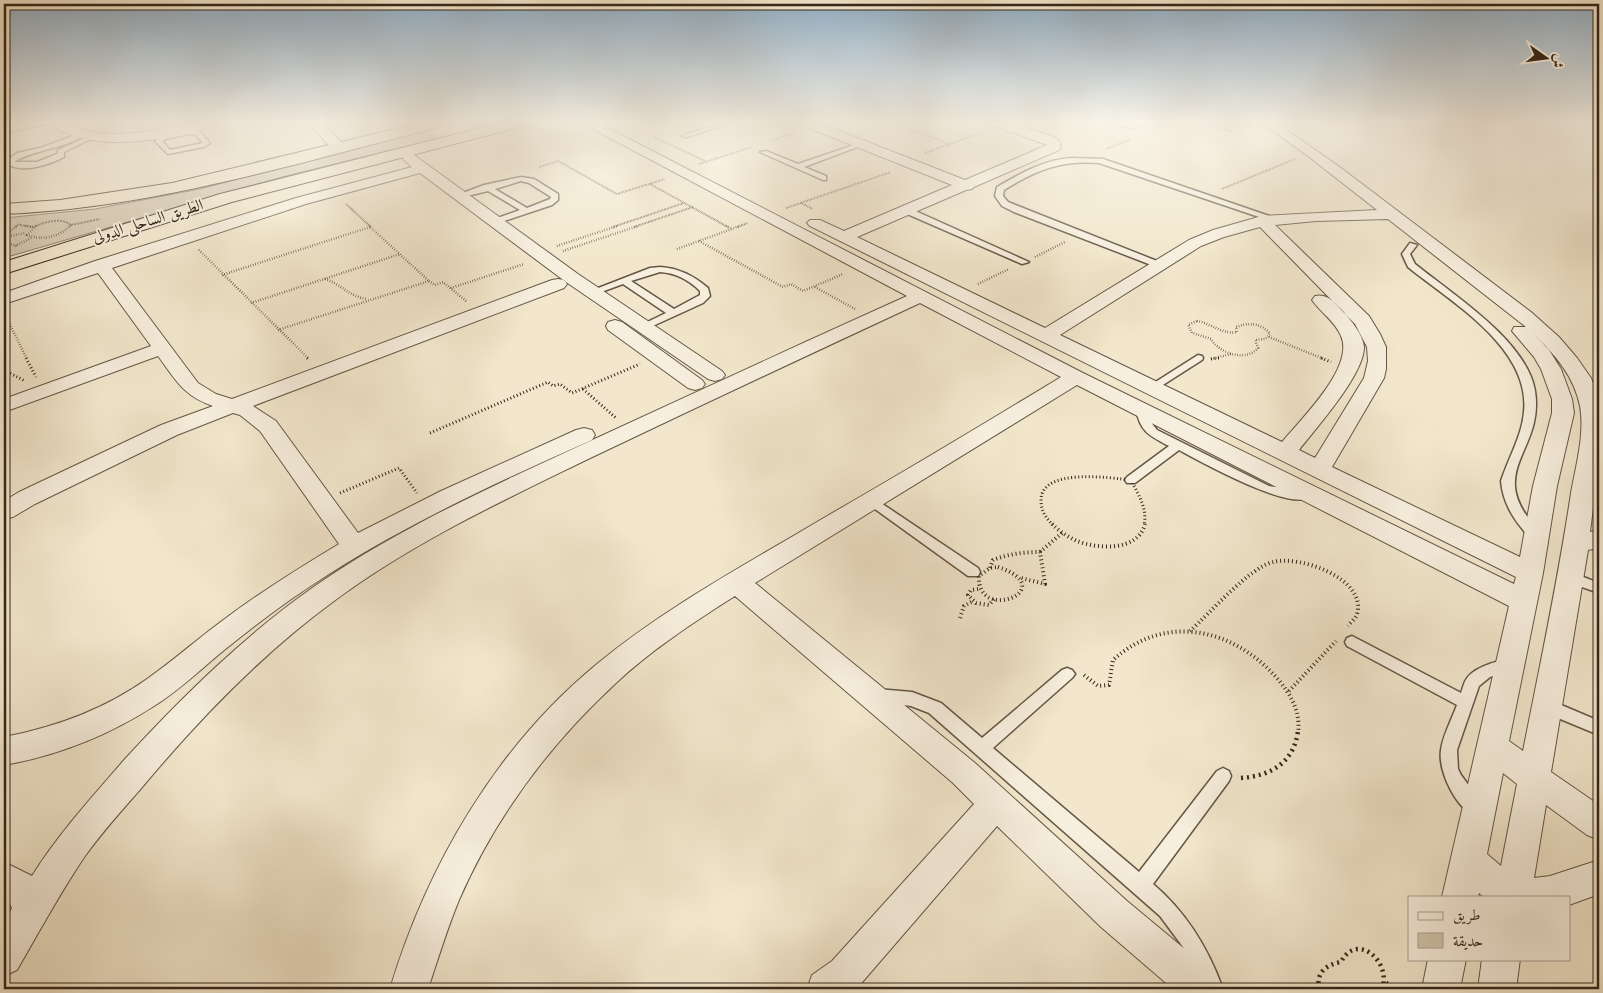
<svg xmlns="http://www.w3.org/2000/svg" width="1603" height="993" font-family="'Old Standard TT',Amiri,serif">
<rect width="100%" height="100%" fill="#f2e7cc"/>
<filter id="stains"><feTurbulence type="fractalNoise" baseFrequency=".004" numOctaves="4"/><feColorMatrix values="0 0 0 0 .2 0 0 0 0 .09 0 0 0 0 .02 0 0 0 .5 -.17"/></filter>
<radialGradient id="worn" r=".72"><stop offset=".6" stop-color="#630" stop-opacity="0"/><stop offset="1" stop-color="#630" stop-opacity=".3"/></radialGradient>
<polygon fill="#d2c6ae" stroke="#847664" points="427,130 437,139 286,176 4,258 4,218 95,209 200,189"/>
<g fill="none" stroke-linecap="round" stroke-linejoin="round">
<g stroke="#655646" stroke-width="3">
<g id="service">
<polygon points="41,121 60,121 4,133 4,129 19,127 4,128 4,124"/>
<polygon points="727,121 737,121 687,137 682,136"/>
<path d="M1108 121C1115 121 1127 125 1133 124 1140 123 1144 121 1150 121L1133 129Z"/>
<path d="M189 130 199 131 210 143 204 147 168 154 155 141 162 136ZM189 134H195L203 143 170 150 162 141 166 139Z"/>
<path d="M78 134 83 135C63 150 34 149 14 162H37L57 154 58 150 90 136 95 137 64 152V157C49 165 19 175 5 162L17 153 40 148Z"/>
<polygon points="860,143 865,144 804,167 826,176 826,180 823,180 760,152 766,151 798,164"/>
<path d="M1072 158 1103 159 1278 219 1271 221 1099 163C1061 160 1036 170 1004 190L1003 196 1008 202 1162 263 1163 265 1159 268 1014 212 1002 206 995 196 997 187C1019 174 1046 159 1072 158Z"/>
<path d="M521 177 534 179 558 194V200L552 205 495 224H492V220L520 210 488 191 459 198 455 196 484 185ZM521 181 529 183 551 197 550 199 527 208 495 189Z"/>
<polygon points="905,209 911,209 1029,262 1022,264 905,213"/>
<path d="M1410 243 1417 245 1410 254 1415 264C1452 294 1527 341 1535 391 1545 454 1480 471 1542 534L1544 537 1542 540H1532C1516 523 1503 505 1501 481 1508 459 1522 436 1524 412 1531 348 1451 302 1408 267L1402 254Z"/>
<path d="M660 267C679 268 694 276 708 288L710 296 703 303 644 330 641 329V325L666 313 623 284 593 295 588 292 650 268ZM660 272C676 273 689 280 700 291V295L674 309 631 281Z"/>
<polygon points="1198,355 1202,356 1203,358 1202,360 1155,390 1147,390 1146,388"/>
<path d="M1142 406 1148 409 1150 421 1157 430 1269 486 1306 491 1312 495C1297 516 1198 460 1179 450L1135 483H1127L1125 480 1127 477 1169 446C1150 436 1140 432 1136 409Z"/>
<polygon points="872,497 978,568 980,572 978,576 968,576 868,504 866,501 868,498"/>
<polygon points="1570,572 1599,583 1599,593 1565,581 1563,577 1565,573"/>
<path d="M1352 636 1461 693C1463 688 1464 681 1468 677 1476 667 1504 657 1515 661L1518 665 1515 669 1490 677 1479 686 1457 750 1458 769 1461 775 1485 808 1482 814 1476 816C1456 809 1438 771 1441 750 1443 735 1452 719 1457 705L1347 646 1345 642 1347 638Z"/>
<path d="M1067 668 1072 670 1075 674 1072 678 993 748 1139 872 1217 771 1223 768 1229 771 1231 776 1229 781 1153 884C1187 913 1208 948 1223 989H1203L1183 947 1160 916 929 713 911 706 871 701 869 696 871 691 877 689 912 692 941 703 982 738 1062 670Z"/>
<polygon points="1547,699 1599,721 1599,735 1541,711 1539,706 1541,701"/>
</g>
</g>
<g stroke="#655646" stroke-width="2">
<g id="minor">
<path d="M54 121H66L67 124C117 148 171 121 222 121L220 124C169 138 107 154 57 129Z"/>
<polygon points="307,121 320,121 344,145 346,148 344,151 334,151"/>
<path d="M578 121H594L1083 373 1514 584 1516 577 810 226 807 223 810 220H820L844 231 952 185 799 124 797 121H814L965 180 1047 145 989 124 987 121H1006L1054 137 1059 141 1061 147 1059 150 974 187 972 189 966 190 857 237 1045 328 1189 240 1213 230 1262 216 1377 210 1308 156 1259 121H1274L1341 168 1531 312 1559 337 1577 358 1591 378 1599 399V459L1590 532 1599 530V548L1588 550 1551 772 1599 805V840L1587 835 1546 805 1534 878 1550 876 1599 860V894L1569 905V897H1484L1479 893 1478 897H1442L1509 606 1077 385 755 583 975 763 1127 901 1216 975 1221 989H1173L1101 927 997 826 858 987 856 989H807L812 975 832 961 974 804 953 783 735 596C694 622 651 650 616 683 550 744 495 817 459 900 447 929 438 959 428 989H390C427 866 496 747 597 664 666 607 745 565 822 519 902 473 982 425 1061 377L920 303C808 355 697 407 586 460 500 502 412 543 334 601 263 653 201 717 144 785 124 808 103 831 85 856 60 893 39 932 17 970L4 976V922L12 908 10 904 4 899V862L32 876C59 833 92 797 125 759 183 696 245 635 315 586 396 530 486 489 575 448 685 397 796 346 907 296ZM1388 219 1526 327H1514L1512 331 1534 357 1541 369 1552 399V413L1533 486 1520 557 1332 467 1384 378 1386 369V347L1380 334 1369 316 1275 225 1316 221ZM1260 227 1355 324 1367 347 1368 361 1364 378 1315 458 1299 450C1316 428 1364 375 1364 347 1363 334 1351 321 1343 311 1334 303 1328 293 1315 296L1312 300C1321 313 1335 321 1341 336 1355 367 1301 419 1282 442L1060 335 1201 246 1224 237ZM1534 334C1555 355 1574 376 1580 406 1585 434 1576 465 1571 493 1558 580 1540 665 1523 751L1509 741 1543 573 1557 486 1574 413 1572 399 1561 369 1549 350ZM1503 773 1517 784 1501 866 1487 854Z"/>
<path d="M409 154 414 155 578 274 722 371 725 375 722 379 715 381 708 379 566 282 420 173 306 204 112 268 198 383 216 394 232 399 552 280 558 279 564 280 567 284 564 288 253 406 276 421 358 533 441 491 576 430 584 428 592 430 595 435 592 440C502 480 412 521 329 574 294 596 260 621 228 647 203 667 181 689 154 706 109 735 57 756 4 765V737C56 727 103 710 147 679 173 661 196 640 222 621 259 593 299 568 339 544L260 431 240 415 233 413 177 435 35 504 13 517 4 519V501L19 492 161 425 213 406C183 396 176 380 158 356L4 412V399L151 346 98 273 4 304V293L95 261 296 198 412 167 402 158Z"/>
<polygon points="615,320 622,322 702,380 705,384 702,388 695,390 688,388 608,330 606,326 608,322"/>
<polygon points="1428,959 1466,959 1460,989 1422,989"/>
<polygon points="1482,959 1520,959 1516,989 1478,989"/>
</g>
</g>
<g stroke="#36261a" stroke-width="2">
<g id="trunk">
<path d="M428 121H453L451 124C303 161 157 208 4 214V204L60 200 172 183Z"/>
<polygon points="508,121 533,121 531,124 232,202 4,274 4,262 220,194"/>
</g>
</g>
<g stroke="#36261a" stroke-width="2" stroke-dasharray="0.5 1" stroke-linecap="butt">
<polyline points="887,121 950,144"/>
<polyline points="1194,121 1233,132"/>
<polyline points="1157,128 1173,121"/>
<polyline points="654,137 705,161"/>
<polyline points="770,141 795,133"/>
<polyline points="1106,149 1131,139"/>
<polyline points="925,153 983,132"/>
<polyline points="699,164 752,147"/>
<polyline points="539,167 558,161 617,194 665,179"/>
<polyline points="650,184 728,227"/>
<polyline points="1222,189 1295,159"/>
<polyline points="801,203 813,209"/>
<polyline points="346,204 371,227"/>
<polyline points="786,208 891,172"/>
<polyline points="20,225 33,227"/>
<polyline points="71,225 100,219"/>
<polyline points="15,227 19,224"/>
<path d="M34 227C43 222 62 217 71 225L69 227"/>
<polyline points="613,227 684,203"/>
<polyline points="634,227 693,207"/>
<polyline points="737,227 748,223"/>
</g>
<g stroke="#36261a" stroke-width="2.5" stroke-dasharray="0.5 2" stroke-linecap="butt">
<polyline points="25,226 33,227"/>
<path d="M36 226 27 235C42 241 59 237 70 226"/>
<polyline points="726,226 732,229"/>
<polyline points="4,236 17,226"/>
<polyline points="4,237 26,233"/>
<polyline points="699,241 783,287 791,284 803,291 843,274"/>
<polyline points="4,242 17,246"/>
<polyline points="15,246 31,238"/>
<polyline points="557,246 617,226"/>
<polyline points="677,249 740,226"/>
<polyline points="199,250 309,359"/>
<polyline points="563,251 638,226"/>
<polyline points="1035,257 1065,242"/>
<polyline points="222,275 370,227"/>
<path d="M325 279C341 284 350 297 367 299"/>
<polyline points="429,281 435,285 443,282 466,301"/>
<polyline points="978,284 1009,269"/>
<polyline points="815,287 855,309"/>
<polyline points="451,288 524,264"/>
<polyline points="251,303 400,254"/>
<polyline points="4,313 27,359"/>
<path d="M1197 321C1211 323 1222 335 1237 332L1236 327C1248 322 1262 323 1270 334L1265 339 1255 340 1258 348C1246 362 1220 354 1211 339L1192 333 1188 325Z"/>
<polyline points="278,330 429,281 369,226"/>
<polyline points="1269,337 1324,359"/>
<polyline points="1211,359 1231,354"/>
</g>
<g stroke="#36261a" stroke-width="3" stroke-dasharray="1 2.5" stroke-linecap="butt">
<polyline points="26,358 36,377"/>
<polyline points="307,358 310,360"/>
<polyline points="1321,358 1331,362"/>
<polyline points="1211,359 1219,358"/>
<polyline points="4,370 25,381"/>
<polyline points="583,389 616,418"/>
<polyline points="430,433 548,382 553,386 560,384 572,393 640,364"/>
<polyline points="340,493 399,468 417,493"/>
<path d="M1053 525C1046 518 1041 511 1041 501 1040 467 1111 478 1131 480 1138 494 1148 509 1144 525"/>
</g>
<g stroke="#36261a" stroke-width="4" stroke-dasharray="1 3" stroke-linecap="butt">
<path d="M1052 524C1059 531 1068 537 1077 541 1097 549 1138 552 1145 524"/>
<polyline points="1040,552 1062,533"/>
<path d="M998 567C1063 589 976 624 979 576L990 568Z"/>
<path d="M990 568 993 560C1008 554 1024 552 1040 552L1045 584 1021 578"/>
<polyline points="978,589 971,590 968,595 976,603 989,605 994,599"/>
<polyline points="960,618 964,606 973,601"/>
<path d="M1190 631C1209 614 1250 567 1273 562 1299 555 1367 578 1357 614 1356 618 1351 622 1348 626"/>
<path d="M1084 675 1098 686 1109 685 1113 660C1165 613 1232 628 1276 677 1290 693 1301 711 1298 733"/>
<polyline points="1289,691 1336,641"/>
</g>
<g stroke="#36261a" stroke-width="4.5" stroke-dasharray="2 4" stroke-linecap="butt">
<path d="M1241 778C1270 776 1294 763 1298 731"/>
<polyline points="1386,983 1396,989"/>
<path d="M1319 989C1316 972 1326 965 1341 962 1357 931 1392 962 1382 989"/>
</g>
<use href="#service" fill="#f7efde" fill-rule="evenodd"/>
<use href="#minor" fill="#f7efde" fill-rule="evenodd"/>
<use href="#trunk" fill="#f2e7cc" fill-rule="evenodd"/>
</g>
<linearGradient id="sky" x2="0" y2="1"><stop stop-color="#92aec4"/><stop offset="0.47" stop-color="#f9f4e8"/><stop offset="1" stop-color="#f9f4e8" stop-opacity="0"/></linearGradient>
<rect width="1603" height="260" fill="url(#sky)"/>
<g text-anchor="middle" dominant-baseline="central" stroke-width="4" stroke-linejoin="round" paint-order="stroke">
<g font-size="16" fill="#36261a" stroke="#f7efde">
<text transform="translate(148 222) rotate(-17)">الطريق الساحلى الدولى</text>
</g>
</g>
<rect width="1603" height="993" fill="none" stroke="#f2e7cc" stroke-width="20"/>
<rect x="5" y="5" width="1593" height="983" fill="none" stroke="#36261a" stroke-width="2.5"/>
<rect x="10" y="10" width="1583" height="973" fill="none" stroke="#36261a"/>
<rect x="1408" y="896" width="162" height="65" fill="#f7efde" stroke="#aa9f90"/>
<rect x="1418" y="912" width="25" height="8" fill="#f7efde" stroke="#aa9f90"/>
<text x="1453" y="920" font-size="15" fill="#36261a">طريق</text>
<rect x="1418" y="933" width="25" height="15" fill="#d2c6ae" stroke="#aa9f90"/>
<text x="1453" y="946" font-size="15" fill="#36261a">حديقة</text>
<g transform="translate(1546 58) rotate(104)" stroke="#f7efde" stroke-width="4" paint-order="stroke">
<path d="M0-4L9 19L0 12L-9 19Z" fill="#36261a"/>
<text y="-8" font-size="14" font-weight="bold" text-anchor="middle" fill="#36261a">ش</text>
</g>
<rect width="100%" height="100%" filter="url(#stains)"/>
<rect width="100%" height="100%" fill="url(#worn)"/>
</svg>
